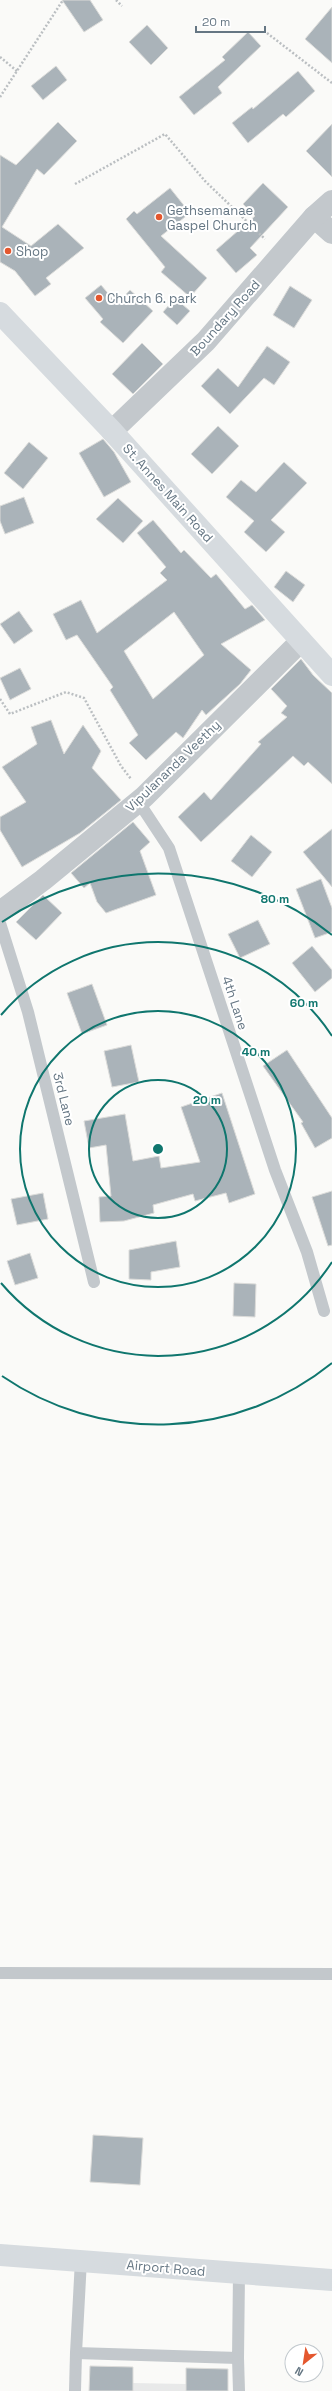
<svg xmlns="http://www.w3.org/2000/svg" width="332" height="2391" font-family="'Space Grotesk',sans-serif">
<rect width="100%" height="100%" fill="#fafaf8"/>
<polygon fill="#e8e9e9" points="90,2366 133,2367 133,2383 186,2384 186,2368 228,2369 228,2391 89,2391"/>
<g fill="#aab3b9" stroke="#dcdcda" fill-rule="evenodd">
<polygon points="62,0 90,0 103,20 84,32"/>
<polygon points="332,7 332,63 305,39"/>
<polygon points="147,25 168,48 151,65 129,42"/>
<polygon points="248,32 261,46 218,87 222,93 194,115 179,97 225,60 222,57"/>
<polygon points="56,66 67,80 43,100 31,86"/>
<polygon points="298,71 315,91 286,117 283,114 248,143 232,123 252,107 253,109"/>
<polygon points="58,122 77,141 44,175 37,169 2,227 31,246 58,224 84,248 46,278 51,284 35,296 15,271 0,262 0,155 16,165"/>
<polygon points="332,124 332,177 306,151"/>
<polygon points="263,183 288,207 250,248 257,255 236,273 216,250 255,216 243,204"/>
<polygon points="170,188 190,213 161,236 207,278 190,297 161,272 165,267 126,219 134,211 137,214"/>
<polygon points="101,285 117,304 130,290 153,311 123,343 100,322 103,319 85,298"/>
<polygon points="290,286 312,300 294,328 273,315"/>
<polygon points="175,298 190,311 177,325 163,312"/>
<polygon points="142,343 163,364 133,394 112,374"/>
<polygon points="267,346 290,362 274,385 264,378 230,414 201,386 218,368 238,387"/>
<polygon points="218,426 239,446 212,474 191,454"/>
<polygon points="103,439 114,452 131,482 104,497 79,453"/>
<polygon points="29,442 48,458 23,489 4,473"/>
<polygon points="284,462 307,483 271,520 285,532 266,552 244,532 254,521 226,497 241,480 256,492"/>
<polygon points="24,497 34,523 5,534 0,521 0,506"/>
<polygon points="118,498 143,521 123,543 96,519"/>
<path d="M153 520 181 553 184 550 211 578 216 574 245 609 252 605 265 620 221 644 251 670 240 684 206 715 202 710 183 738 176 732 146 760 129 743 138 735 110 690 113 687 77 635 66 640 53 614 81 600 97 633 167 580 160 573 166 567 137 533ZM174 612 204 655 153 699 124 651Z"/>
<polygon points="286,571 305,585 293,602 274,587"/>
<polygon points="19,611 33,631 14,644 0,624"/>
<polygon points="301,659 313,675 332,693 332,784 308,762 304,766 293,756 201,842 178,817 204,792 211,800 261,744 258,742 287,717 281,713 287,706 271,689"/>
<polygon points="20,668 31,689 10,700 0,678"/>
<polygon points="51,720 64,754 83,725 101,751 92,768 121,800 80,833 22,867 0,830 0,817 26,802 2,767 37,744 31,727"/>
<polygon points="133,822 150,842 140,851 156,895 106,913 97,902 90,883 84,888 71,873"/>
<polygon points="332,829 332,887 303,852"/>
<polygon points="251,835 272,852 252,877 231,861"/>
<polygon points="321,879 332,908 332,932 315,938 296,889"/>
<polygon points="43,895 62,913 36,940 16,922"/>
<polygon points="258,920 270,944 240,958 228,934"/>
<polygon points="312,946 332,970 332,978 315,992 292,963"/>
<polygon points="92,984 107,1025 82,1034 67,993"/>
<polygon points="131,1045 139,1082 112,1087 104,1051"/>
<polygon points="287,1050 332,1118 332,1138 315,1148 301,1123 303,1122 263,1066"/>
<polygon points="222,1093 255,1194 229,1203 226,1193 195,1201 193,1194 153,1205 154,1213 124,1221 100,1222 99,1197 111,1196 106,1145 89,1148 84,1121 125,1114 133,1161 159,1156 161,1168 200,1162 181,1107"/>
<polygon points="332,1191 332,1245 328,1246 312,1197"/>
<polygon points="43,1193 48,1219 17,1225 11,1199"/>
<polygon points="176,1241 180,1267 151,1272 151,1280 129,1279 129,1250"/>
<polygon points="30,1253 38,1278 15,1285 7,1261"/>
<polygon points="234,1283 256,1284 255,1317 233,1316"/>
<polygon points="93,2135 143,2138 140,2185 90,2182"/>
<polygon points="90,2366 133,2367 133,2391 89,2391"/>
<polygon points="186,2368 228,2369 228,2391 186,2391"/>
</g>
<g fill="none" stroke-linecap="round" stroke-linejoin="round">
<g stroke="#bbbfc2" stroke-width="2.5" stroke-dasharray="2 2" stroke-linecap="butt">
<polyline points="116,0 122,6"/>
<polyline points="267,33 332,83"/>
<polyline points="0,57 17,71"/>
<polyline points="0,97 63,0"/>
<polyline points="75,184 165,134 205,181 265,239"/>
<polyline points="0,699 10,714 66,692 84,698 121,766 131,779"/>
</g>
<g stroke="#c3c8cc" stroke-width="12">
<polyline points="138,801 169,848 275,1170 307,1252 324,1311"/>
<polyline points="0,923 28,1012 94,1282"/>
<polyline points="0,1973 332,1974"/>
<polyline points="81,2260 76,2353 238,2358 239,2274"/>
<polyline points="238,2358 239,2391"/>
<polyline points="75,2391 76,2353"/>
</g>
<g stroke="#c3c8cc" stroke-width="22">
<polyline points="314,217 332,233"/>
<polyline points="112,431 206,341 314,217 332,201"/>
<polyline points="0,912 43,880 144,797 301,641"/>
</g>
<g stroke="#d6dbdf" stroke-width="22">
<polyline points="0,313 112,431 332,675"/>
<polyline points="0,2255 332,2280"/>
</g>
</g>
<g fill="none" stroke="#0f766e" stroke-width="2">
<circle cx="158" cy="1149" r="69"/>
<circle cx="158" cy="1149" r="138"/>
<path d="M332 1262A207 207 0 0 1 1 1283M1 1015A207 207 0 0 1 332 1036"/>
<path d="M332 1363A276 276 0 0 1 2 1376M2 922A276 276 0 0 1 332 935"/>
</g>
<g fill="#e4572e" stroke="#fff" stroke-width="1.5">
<circle cx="159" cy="217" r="4"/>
<circle cx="8" cy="251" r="4"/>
<circle cx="99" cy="298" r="4"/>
</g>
<g text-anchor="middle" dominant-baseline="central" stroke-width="4" stroke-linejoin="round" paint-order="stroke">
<g font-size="13" fill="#657683" stroke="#fff" text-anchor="start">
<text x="167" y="210">Gethsemanae<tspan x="167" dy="15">Gaspel Church</tspan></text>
<text x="16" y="251">Shop</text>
<text x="107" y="298">Church 6. park</text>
</g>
<g font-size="13" fill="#657683" stroke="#fff">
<text transform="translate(225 318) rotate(-48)">Boundary Road</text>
<text transform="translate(168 493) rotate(48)">St. Annes Main Road</text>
<text transform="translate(173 766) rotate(-44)">Vipulananda Veethy</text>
<text transform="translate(235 1003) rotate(72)">4th Lane</text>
<text transform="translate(64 1099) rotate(76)">3rd Lane</text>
<text transform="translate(166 2268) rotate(5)">Airport Road</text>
</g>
</g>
<circle cx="158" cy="1149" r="6" fill="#0f766e" stroke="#fff" stroke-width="2"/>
<g font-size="12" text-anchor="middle" font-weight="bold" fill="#0f766e" stroke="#fff" stroke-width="4" stroke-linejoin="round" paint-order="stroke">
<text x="275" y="903">80 m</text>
<text x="304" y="1007">60 m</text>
<text x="256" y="1056">40 m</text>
<text x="207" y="1104">20 m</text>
</g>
<g transform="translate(304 2363) rotate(210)"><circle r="19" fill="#ffffff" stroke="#c1c8cd"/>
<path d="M0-3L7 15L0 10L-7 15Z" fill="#e4572e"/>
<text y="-6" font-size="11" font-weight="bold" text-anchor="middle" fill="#657683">N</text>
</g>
<path d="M196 26v6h69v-6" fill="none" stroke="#657683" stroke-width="2"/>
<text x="202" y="26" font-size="12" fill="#657683" stroke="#ffffff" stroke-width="3" paint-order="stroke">20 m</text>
</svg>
